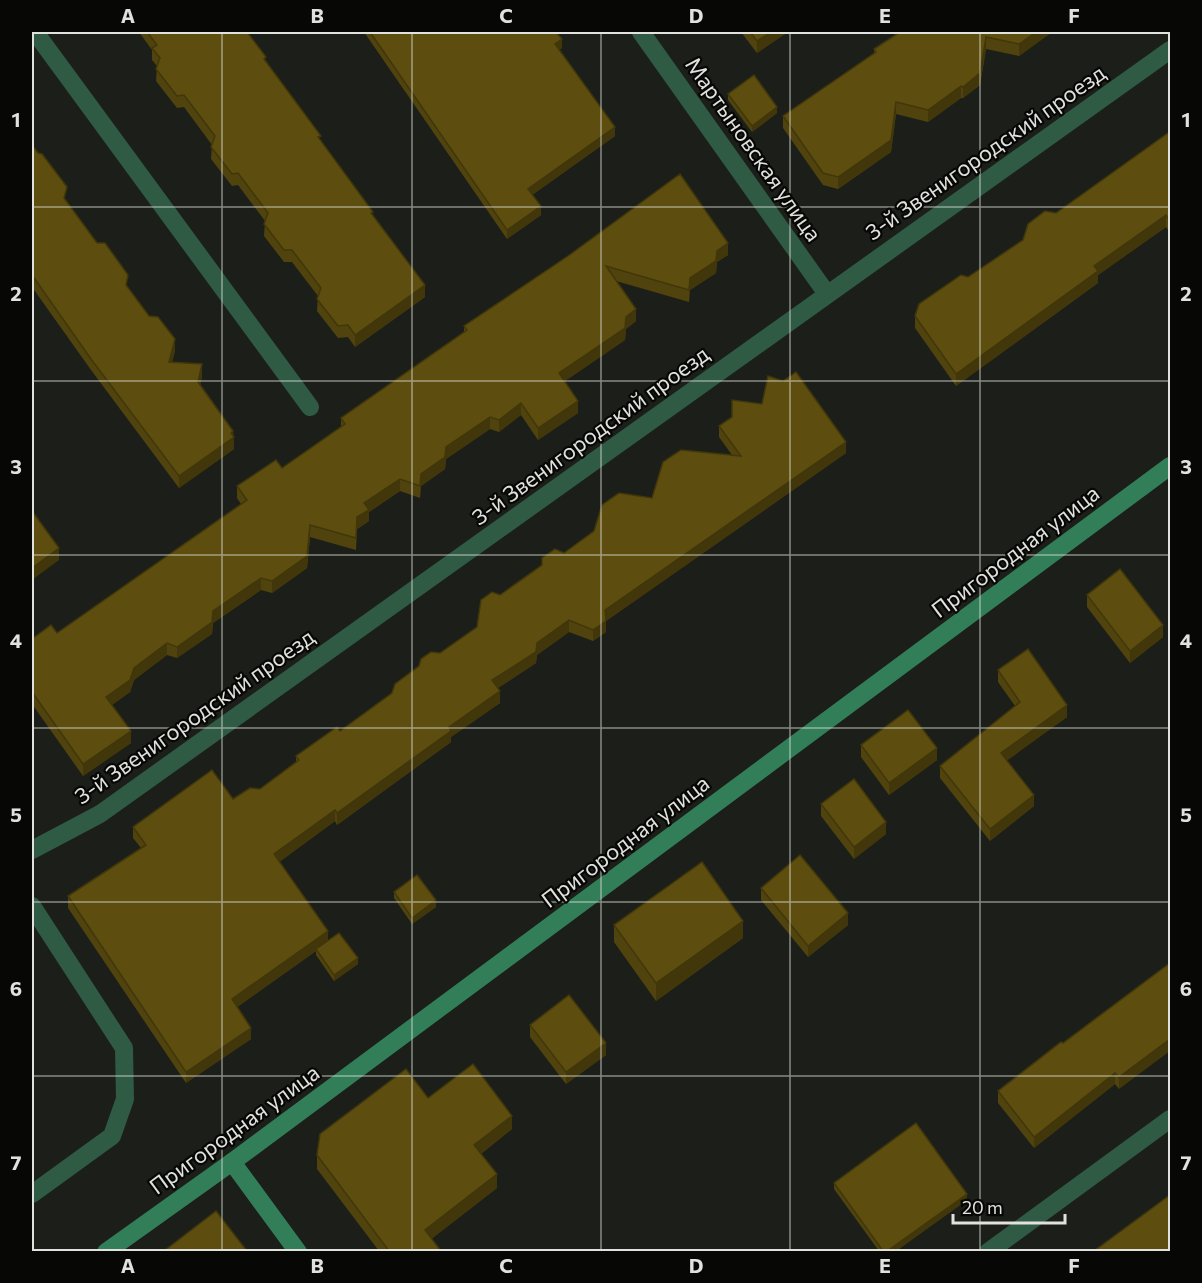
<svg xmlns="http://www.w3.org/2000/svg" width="1202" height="1283" font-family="Commissioner,sans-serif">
<rect width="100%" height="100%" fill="#1c1f19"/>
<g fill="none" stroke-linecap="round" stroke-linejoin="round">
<g stroke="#2f5b44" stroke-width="18">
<polyline points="35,32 310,407"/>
<polyline points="641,32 827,294"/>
<polyline points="32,850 100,814 1170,50"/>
<polyline points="32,906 124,1048 125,1099 112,1136 32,1194"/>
<polyline points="988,1252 1170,1119"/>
</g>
<g stroke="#327e59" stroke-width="18">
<polyline points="232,1162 298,1252"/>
<polyline points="106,1252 232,1162 1170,466"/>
</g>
</g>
<g fill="#50430d">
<polygon points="139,32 247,32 266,62 373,216 425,297 355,347 348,337 338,338 317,311 318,296 292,262 284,262 264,236 265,221 238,185 232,186 211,159 212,145 184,107 177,108 156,81 157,66 152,60 152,50"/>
<polygon points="364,32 556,32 562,48 559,50 615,136 532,195 541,215 507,239"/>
<polygon points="741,32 788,32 757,53"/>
<polygon points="900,32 1052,32 1019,56 986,49 980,85 963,98 961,98 928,122 896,114 891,152 838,189 823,185 783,128 783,116 874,54 874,49"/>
<polygon points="728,94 777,113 752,132 728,100"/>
<polygon points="1170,136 1170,233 1166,227 1098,275 1098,283 956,386 915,328 915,316 968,277 1023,240 1056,213"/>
<polygon points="32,145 66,200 128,288 175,351 172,362 202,376 200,385 233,431 234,449 179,488 91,370 32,287"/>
<polygon points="728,255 717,262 716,273 690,290 689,302 616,281 636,321 626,329 625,340 565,381 578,413 538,440 521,415 499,432 490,429 446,459 445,469 421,486 420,498 400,491 369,512 369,521 357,529 356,550 310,537 307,568 272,593 261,590 213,623 212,634 177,658 167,655 134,680 130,692 112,705 131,743 83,776 32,704 32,639 57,633 241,504 237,498 237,486 282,468 341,427 341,418 464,332 464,326 568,256"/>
<polygon points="719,426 846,453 606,621 606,632 593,641 569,632 537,655 536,663 498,688 500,703 451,737 451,742 337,825 335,821 279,862 328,941 358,964 334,981 316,955 316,951 237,1007 251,1039 186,1083 68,908 68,896 141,848 133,838 133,827 233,799 260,789 296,762 296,756 340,731 392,693 440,653 477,627 500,595 564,553 652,498 732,455 719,437"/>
<polygon points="1087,595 1163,637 1130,663 1087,607"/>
<polygon points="998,670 1067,717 1007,760 1034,806 990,841 940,778 940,766 1015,706 998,682"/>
<polygon points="861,745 937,760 889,795 861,757"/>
<polygon points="821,804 886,834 854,859 821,816"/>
<polygon points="761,888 848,925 808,957 761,900"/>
<polygon points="394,892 436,907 412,924 394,898"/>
<polygon points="614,925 743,938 656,1001 614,942"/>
<polygon points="1170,963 1119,1089 1115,1084 1034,1148 998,1103 998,1091"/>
<polygon points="530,1025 606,1055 566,1084 530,1037"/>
<polygon points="428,1098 512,1129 481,1154 497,1188 431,1239 441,1251 379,1251 317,1169 317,1155"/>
<polygon points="834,1183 967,1200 896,1251 879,1251 834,1189"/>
</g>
<g fill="#41370a">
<polygon points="771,32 788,32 757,53 757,41"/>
<polygon points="1036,32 1052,32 1019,56 1019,44"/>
<polygon points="986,37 986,49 980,85 963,98 963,87"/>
<polygon points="562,39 562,48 555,53 555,44"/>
<polygon points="961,86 961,98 928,122 928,110"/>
<polygon points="896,102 896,114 891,152 838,189 838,177"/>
<polygon points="777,107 777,113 752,132 752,126"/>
<polygon points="615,127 615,136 528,198 528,189"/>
<polygon points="541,206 541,215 507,239 507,230"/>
<polygon points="1166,215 1166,227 1098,275 1098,283 956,386 956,374 1094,266"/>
<polygon points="728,243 728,255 717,262 716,273 690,290 689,302 690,278 717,251"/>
<polygon points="425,285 425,297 355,347 355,335"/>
<polygon points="636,309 636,321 626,329 625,340 559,385 559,373"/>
<polygon points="175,339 175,351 169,374 169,362"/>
<polygon points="202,364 202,376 198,394 198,382"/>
<polygon points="578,401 578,413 538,440 538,428"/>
<polygon points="521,403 521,415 499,432 499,420"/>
<polygon points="490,417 490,429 446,459 445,469 421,486 420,498 421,474 446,447"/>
<polygon points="233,431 234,449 179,488 179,476"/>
<polygon points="846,442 846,453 606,621 606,632 593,641 593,630 605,610"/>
<polygon points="400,479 400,491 369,512 369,521 357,529 356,550 357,517 364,503"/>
<polygon points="310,525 310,537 307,568 272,593 272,581"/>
<polygon points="59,548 59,560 32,580 32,568"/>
<polygon points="261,578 261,590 213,623 212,634 177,658 177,647 213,611"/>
<polygon points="569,620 569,632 537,655 536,663 492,692 492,680 537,643"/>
<polygon points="1163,625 1163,637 1130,663 1130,651"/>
<polygon points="167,643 167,655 134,680 130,692 106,709 106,697 134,668"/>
<polygon points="500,691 500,703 451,737 451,742 337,825 337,813 449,727"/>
<polygon points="1067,705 1067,717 1001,765 1001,753"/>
<polygon points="131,731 131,743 83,776 83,764"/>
<polygon points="937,748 937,760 889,795 889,783"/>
<polygon points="1034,795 1034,806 990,841 990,829"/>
<polygon points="335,810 335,821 274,866 274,854"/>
<polygon points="886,822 886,834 854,859 854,847"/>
<polygon points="436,900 436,907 412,924 412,918"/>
<polygon points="848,913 848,925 808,957 808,946"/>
<polygon points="743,921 743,938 656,1001 656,983"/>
<polygon points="328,931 328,943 316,949 316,951 232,1011 232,999"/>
<polygon points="358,958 358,964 334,981 334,975"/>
<polygon points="251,1028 251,1039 186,1083 186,1072"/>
<polygon points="1170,1039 1170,1051 1119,1089 1119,1077"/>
<polygon points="606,1043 606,1055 566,1084 566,1072"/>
<polygon points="1115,1073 1115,1084 1034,1148 1034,1137"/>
<polygon points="512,1116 512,1129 474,1159 474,1145"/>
<polygon points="497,1174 497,1188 425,1244 425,1230"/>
<polygon points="967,1194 967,1200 896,1251 887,1251"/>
</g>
<g fill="#5d4e0f" stroke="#41370a" stroke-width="1.5">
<polygon points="147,32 247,32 266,57 264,59 321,136 318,137 373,212 371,213 425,285 355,335 348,325 338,326 317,299 321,288 292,250 284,250 264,224 268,213 238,173 232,174 211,147 215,136 184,95 177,96 156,69 160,58 152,48 157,45"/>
<polygon points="370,32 556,32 562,39 555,44 615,127 528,189 541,206 507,230"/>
<polygon points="750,32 771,32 757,41"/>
<polygon points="900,32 1036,32 1019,44 986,37 980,73 963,87 961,86 928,110 896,102 891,140 838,177 823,173 783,116 876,52 874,49"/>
<polygon points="754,75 777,107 752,126 728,94"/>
<polygon points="1168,133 1170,136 1170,221 1166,215 1094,266 1098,271 956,374 915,316 919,304 961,275 968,277 1023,240 1028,224 1045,211 1056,213"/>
<polygon points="32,145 38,153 42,154 67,187 64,198 97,243 105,243 128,275 126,285 149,316 158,317 175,339 169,362 202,364 198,382 233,431 231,433 234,437 179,476 91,359 32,275"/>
<polygon points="680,174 728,243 717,251 716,261 690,278 689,290 606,266 636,309 626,317 625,328 559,373 578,401 538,428 521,403 499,420 490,417 446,447 445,457 421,474 420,486 400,479 364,503 369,510 357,517 356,538 310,525 307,556 272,581 261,578 213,611 212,622 177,647 167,643 134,668 130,680 106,697 131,731 83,764 32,692 32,639 51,625 57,633 247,500 237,486 276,460 282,468 345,424 341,418 467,330 464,326 568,256"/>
<polygon points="796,372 846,442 605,610 606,621 593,630 569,620 537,643 536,652 492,680 500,691 449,727 451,731 337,813 335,810 274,854 328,931 232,999 251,1028 186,1072 68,896 146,845 133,827 212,770 233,799 250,788 260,789 299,760 296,756 337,727 340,731 392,693 395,684 419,666 421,659 431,652 440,653 477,627 481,600 492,592 500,595 542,565 542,558 555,549 564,553 594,531 602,505 619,493 652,498 663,462 681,450 741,456 719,426 732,417 732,400 762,404 768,376 783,381"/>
<polygon points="32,511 59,548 32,568"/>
<polygon points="1120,569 1163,625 1130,651 1087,595"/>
<polygon points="1028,649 1067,705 1001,753 1034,795 990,829 940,766 1020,702 998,670"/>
<polygon points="908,710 937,748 889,783 861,745"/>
<polygon points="854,779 886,822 854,847 821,804"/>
<polygon points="800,855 848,913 808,946 761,888"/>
<polygon points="702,862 743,921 656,983 614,925"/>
<polygon points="417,875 436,900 412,918 394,892"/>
<polygon points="339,933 358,958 334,975 316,949"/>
<polygon points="1170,963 1170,1039 1119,1077 1115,1073 1034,1137 998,1091 1061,1042 1063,1043"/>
<polygon points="569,995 606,1043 566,1072 530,1025"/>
<polygon points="473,1064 512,1116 474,1145 497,1174 425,1230 441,1251 389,1251 317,1155 320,1134 406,1069 428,1098"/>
<polygon points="916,1123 967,1194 887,1251 883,1251 834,1183"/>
<polygon points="1170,1195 1170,1251 1094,1251"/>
<polygon points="216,1211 247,1251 164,1251"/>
</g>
<path fill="none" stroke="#e1e2de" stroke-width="1.5" stroke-opacity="0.55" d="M222 32V1252M412 32V1252M601 32V1252M790 32V1252M980 32V1252M32 207H1170M32 381H1170M32 555H1170M32 728H1170M32 902H1170M32 1076H1170"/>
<g text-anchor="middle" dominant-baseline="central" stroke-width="4.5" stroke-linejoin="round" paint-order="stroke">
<g font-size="22" fill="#e1e2de" stroke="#070806">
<text transform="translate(754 149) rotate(55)">Мартыновская улица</text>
<text transform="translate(985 152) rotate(-35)">3-й Звенигородский проезд</text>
<text transform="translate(590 435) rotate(-36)">3-й Звенигородский проезд</text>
<text transform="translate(1015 551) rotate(-37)">Пригородная улица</text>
<text transform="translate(194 716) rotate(-35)">3-й Звенигородский проезд</text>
<text transform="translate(625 841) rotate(-37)">Пригородная улица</text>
<text transform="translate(234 1129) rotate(-36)">Пригородная улица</text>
</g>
</g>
<rect width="1202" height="1283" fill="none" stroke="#070806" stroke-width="66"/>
<path d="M953 1214v9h112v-9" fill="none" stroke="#e1e2de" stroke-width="3"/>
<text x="962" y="1214" font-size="18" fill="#e1e2de" stroke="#070806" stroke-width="4.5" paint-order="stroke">20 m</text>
<rect x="33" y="33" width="1136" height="1217" fill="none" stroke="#e1e2de" stroke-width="2"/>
<g font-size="20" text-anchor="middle" font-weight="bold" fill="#e1e2de">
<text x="128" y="23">A</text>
<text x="317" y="23">B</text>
<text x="506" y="23">C</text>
<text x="696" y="23">D</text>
<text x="885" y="23">E</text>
<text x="1074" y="23">F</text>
<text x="16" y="127">1</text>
<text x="1186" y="127">1</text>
<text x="16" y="301">2</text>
<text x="1186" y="301">2</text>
<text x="16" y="474">3</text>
<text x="1186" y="474">3</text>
<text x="16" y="648">4</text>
<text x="1186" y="648">4</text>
<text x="16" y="822">5</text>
<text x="1186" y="822">5</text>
<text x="16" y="996">6</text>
<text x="1186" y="996">6</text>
<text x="16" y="1170">7</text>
<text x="1186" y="1170">7</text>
<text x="128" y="1273">A</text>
<text x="317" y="1273">B</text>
<text x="506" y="1273">C</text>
<text x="696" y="1273">D</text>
<text x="885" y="1273">E</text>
<text x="1074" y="1273">F</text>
</g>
</svg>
